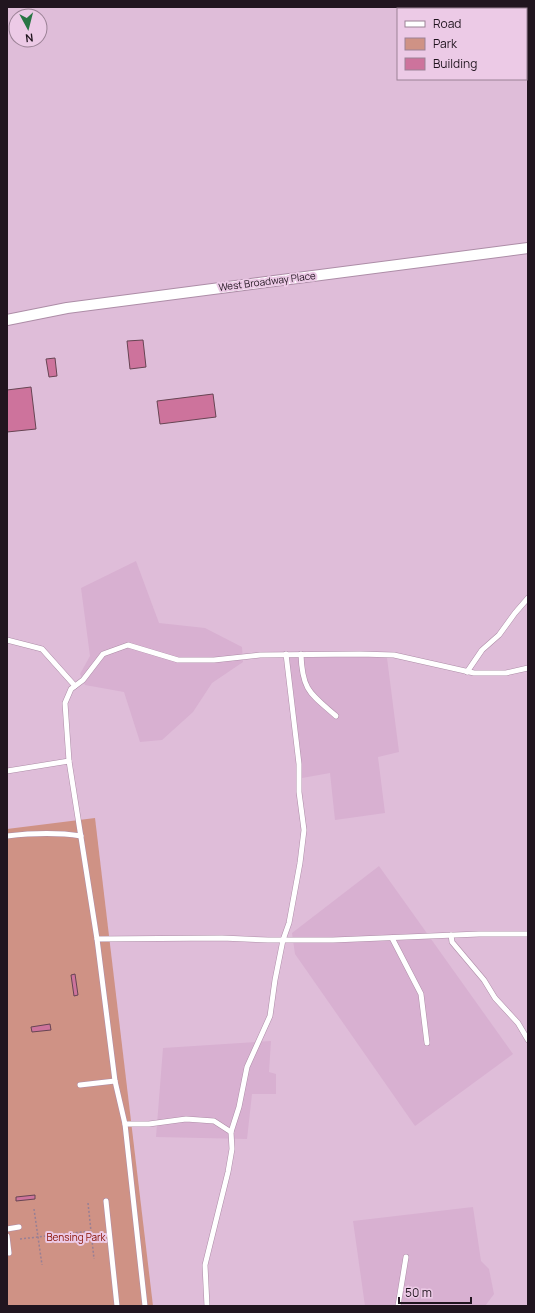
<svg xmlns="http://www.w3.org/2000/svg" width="535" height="1313" font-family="Manrope,sans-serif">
<rect width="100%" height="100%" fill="#dfbdd9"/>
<g fill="#d8b0d1">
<polygon points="136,561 159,623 205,628 242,647 243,662 212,683 193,712 162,740 140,742 124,692 85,685 80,674 90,656 81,588"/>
<polygon points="368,657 387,658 399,752 378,757 385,813 335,820 330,773 302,778 289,658"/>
<polygon points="379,866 513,1054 415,1126 295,954 292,933"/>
<polygon points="271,1041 269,1072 276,1074 276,1094 252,1094 247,1139 156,1137 163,1048"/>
<polygon points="473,1207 481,1261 489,1269 494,1294 485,1306 365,1306 353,1221"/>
</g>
<polygon fill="#cf9285" points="95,818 153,1306 7,1306 7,829"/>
<g fill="#cd739c" stroke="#674453">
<polygon points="143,340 146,367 130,369 127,341"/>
<polygon points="55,358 57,376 49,377 46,359"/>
<polygon points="31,387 36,429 7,432 7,390"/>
<polygon points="213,394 216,417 160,424 157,401"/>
<polygon points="75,974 78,995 74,996 71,975"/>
<polygon points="50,1024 51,1030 32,1032 31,1027"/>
<polygon points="35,1195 35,1199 16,1201 16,1197"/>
</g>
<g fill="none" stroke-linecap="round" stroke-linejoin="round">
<g stroke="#ad8da7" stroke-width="6">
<g id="lane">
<polyline points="7,640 42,649 75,686"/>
<path d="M301 654C302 691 311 694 336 716"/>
<polyline points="467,672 482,650 499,635 515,613 528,598"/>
<polyline points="7,771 69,761"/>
<path d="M7 836C33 833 55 832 81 836"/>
<polyline points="451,935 452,942 484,980 495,998 518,1023 528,1040"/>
<polyline points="392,938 421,994 427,1043"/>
<polyline points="97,939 222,938 268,940 333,940 479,934 528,934"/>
<polyline points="80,1085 115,1081"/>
<polyline points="125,1124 149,1124 186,1119 214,1121 231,1132"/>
<polyline points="106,1201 117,1306"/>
<polyline points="7,1229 19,1227"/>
<polyline points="7,1236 9,1253"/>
<polyline points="145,1306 125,1124 115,1081 97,939 69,761 65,703 71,689 83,680 103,654 128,645 178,660 214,660 260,655 360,654 394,655 474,673 506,673 528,668"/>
<polyline points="207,1306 205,1265 228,1172 232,1149 231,1132 239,1107 247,1067 270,1016 275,980 283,940 289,923 300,863 304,830 299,792 299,764 286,654"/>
<polyline points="398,1306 406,1257"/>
</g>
</g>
<g stroke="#ad8da7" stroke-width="12">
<polyline id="street" points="7,320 67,308 528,248"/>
</g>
<g stroke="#987f94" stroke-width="1.5" stroke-dasharray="2 2" stroke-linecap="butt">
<polyline points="88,1203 94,1259"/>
<polyline points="34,1209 42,1265"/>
<polyline points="20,1239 91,1231"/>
</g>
<use href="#lane" stroke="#fff" stroke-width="5"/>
<use href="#street" stroke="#fff" stroke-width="10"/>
</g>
<g text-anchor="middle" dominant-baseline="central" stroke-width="4" stroke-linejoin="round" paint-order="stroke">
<g font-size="10" fill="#21151f" stroke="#eccae6">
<text transform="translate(267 281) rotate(-7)">West Broadway Place</text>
</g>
<g font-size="10" fill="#860f00" stroke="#eccae6">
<text x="76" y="1237">Bensing Park</text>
</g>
</g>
<rect width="535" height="1313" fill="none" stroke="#21151f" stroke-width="16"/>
<rect x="397" y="8" width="130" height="72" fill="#eccae6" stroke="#9b8296"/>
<rect x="405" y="21" width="20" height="6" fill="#ffffff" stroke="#9b8296"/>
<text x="433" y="28" font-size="12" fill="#21151f">Road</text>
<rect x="405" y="38" width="20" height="12" fill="#cf9285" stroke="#9b8296"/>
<text x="433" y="48" font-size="12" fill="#21151f">Park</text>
<rect x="405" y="58" width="20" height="12" fill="#cd739c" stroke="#9b8296"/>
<text x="433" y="68" font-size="12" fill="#21151f">Building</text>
<g transform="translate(28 28) rotate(173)"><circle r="19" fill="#eccae6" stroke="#9b8296"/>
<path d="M0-3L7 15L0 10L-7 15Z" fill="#297544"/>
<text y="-6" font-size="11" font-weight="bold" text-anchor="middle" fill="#21151f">N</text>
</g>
<path d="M399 1297v6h72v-6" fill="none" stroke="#21151f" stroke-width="2"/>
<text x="405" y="1297" font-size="12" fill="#21151f" stroke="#eccae6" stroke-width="3" paint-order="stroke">50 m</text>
</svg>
